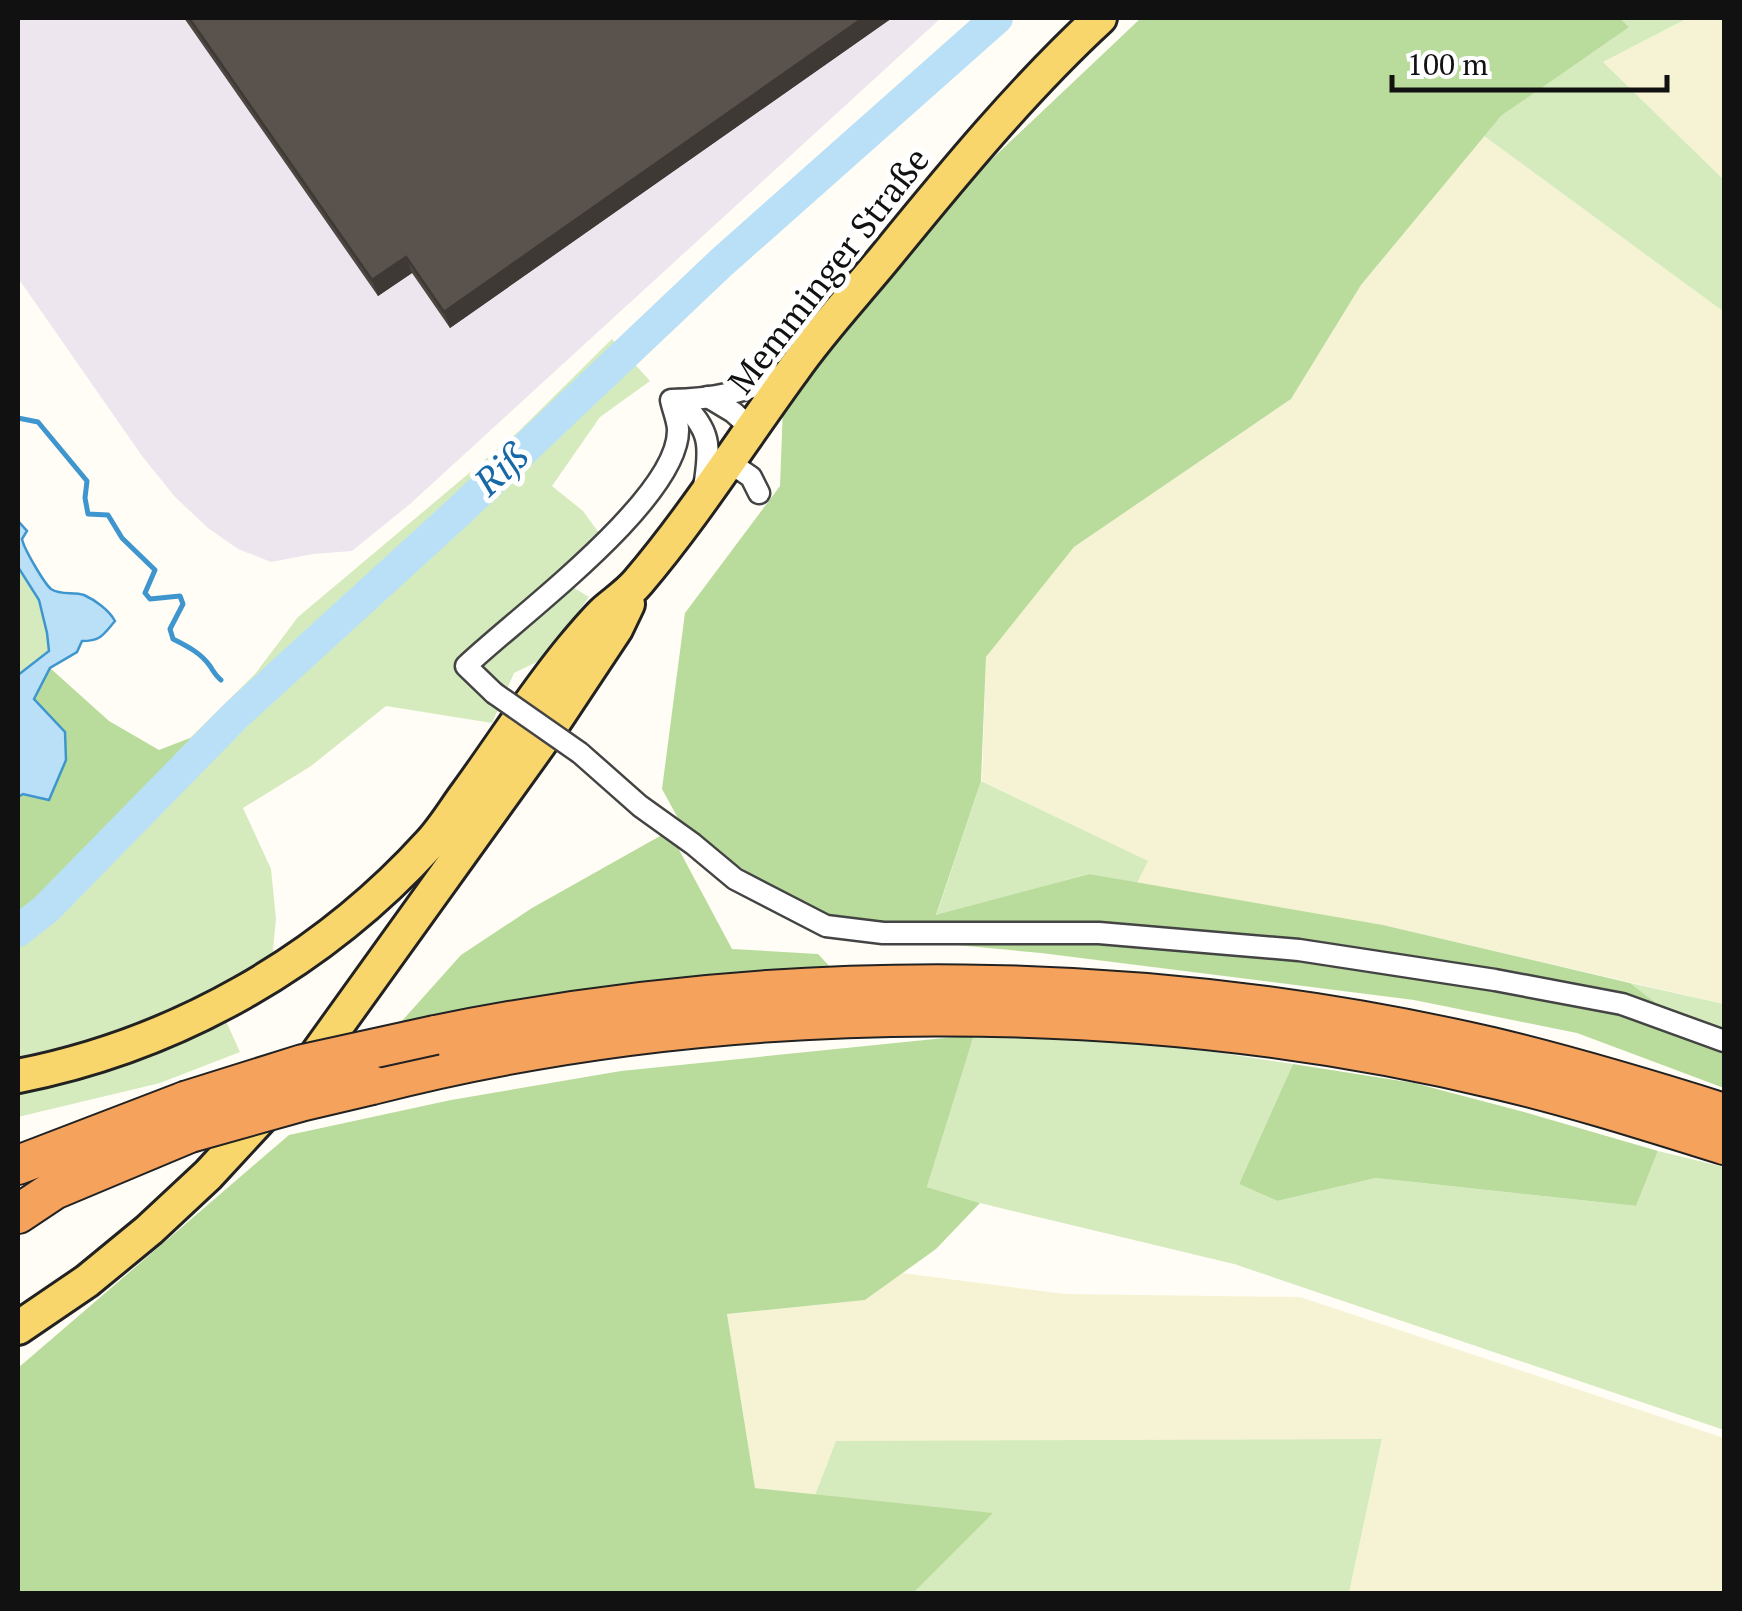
<svg xmlns="http://www.w3.org/2000/svg" width="1742" height="1611" font-family="'PT Serif',serif">
<rect width="100%" height="100%" fill="#fffdf5"/>
<polygon fill="#eee6ef" points="18,18 941,18 410,504 352,551 313,554 271,562 238,549 208,528 175,497 142,456 18,278"/>
<g fill="#f6f3d4">
<polygon points="1688,18 1724,18 1724,180 1603,62"/>
<polygon points="1484,136 1724,312 1724,1004 1383,925 1137,883 1147,861 982,781 986,657 1074,547 1291,399 1361,285"/>
<polygon points="902,1273 1065,1294 1300,1297 1724,1438 1724,1593 1349,1593 1382,1440 836,1441 815,1495 755,1488 727,1314 865,1300"/>
</g>
<g fill="#d5ebbd">
<polygon points="1620,18 1688,18 1603,62 1724,180 1724,312 1484,136 1501,116 1628,26"/>
<polygon points="612,339 650,381 600,417 552,486 583,511 599,533 554,576 589,597 543,659 514,673 492,723 386,706 311,766 243,808 271,869 276,919 272,959 212,990 240,1052 160,1083 18,1117 18,948 36,937 137,833 205,759 190,738 255,674 298,617 518,432"/>
<path d="M18 567C39 592 47 620 49 651L18 675Z"/>
<polygon points="981,781 1148,861 1137,883 1088,874 936,916"/>
<polygon points="1630,983 1724,1004 1724,1041 1706,1041"/>
<polygon points="974,1035 1134,1040 1293,1064 1239,1184 1277,1201 1376,1178 1636,1206 1658,1151 1724,1167 1724,1430 1234,1264 980,1203 927,1187"/>
<polygon points="1382,1439 1349,1593 912,1593 815,1495 836,1441"/>
</g>
<g fill="#b9dc9c">
<polygon points="1141,18 1620,18 1629,27 1501,116 1361,285 1291,399 1074,547 986,657 981,781 936,915 1089,874 1383,925 1630,983 1706,1041 1724,1041 1724,1088 1577,1033 1414,1000 1041,953 925,942 807,911 685,831 662,789 685,613 780,486 783,407 939,209"/>
<polygon points="50,668 109,721 159,750 190,738 205,758 137,833 36,937 18,948 18,797 22,794 65,732 34,700"/>
<polygon points="669,831 732,949 818,954 833,970 401,1022 461,955 532,908"/>
<polygon points="974,1035 927,1187 980,1203 936,1249 865,1300 727,1314 755,1488 993,1513 913,1593 18,1594 18,1368 289,1135 451,1100 621,1071"/>
<polygon points="1293,1064 1414,1083 1524,1112 1658,1151 1636,1206 1376,1178 1277,1201 1239,1184"/>
</g>
<path fill="#b9e0f7" stroke="#3f96cf" stroke-width="2.5" d="M19 522 27 531 22 539C24 549 44 583 51 589 61 596 74 591 84 595 95 600 109 610 115 621 103 635 101 641 82 641L77 652 50 668 34 699 65 732 66 760 49 800 23 794 18 797V675L49 651 47 633 39 600 18 567Z"/>
<g fill="none" stroke-linecap="round" stroke-linejoin="round">
<path stroke="#3f96cf" stroke-width="5" d="M18 418 38 422 87 481 85 498 88 514 108 515 122 538 155 570 145 593 150 599 180 596 183 604 170 629 173 639C187 646 201 653 210 666 213 671 216 676 221 680"/>
<polyline stroke="#b9e0f7" stroke-width="32" points="18,931 46,909 236,715 454,516 722,262 997,18"/>
<g stroke="#444" stroke-width="25">
<g id="street">
<polyline points="708,397 733,412 752,429"/>
<path d="M679 400C711 429 711 446 704 487"/>
<polyline points="729,462 751,477 759,493"/>
<path d="M494 693 466 666C515 619 679 499 678 430 678 421 673 410 671 400 710 400 752 391 787 373"/>
<polyline points="580,753 640,806 693,844 735,879 826,926 883,933 1099,933 1299,950 1495,980 1622,1004 1724,1041"/>
</g>
</g>
<g stroke="#222" stroke-width="38">
<g id="primary">
<path d="M18 1076C176 1045 322 962 430 843 444 828 455 809 467 793 502 745 534 694 572 648 582 636 592 624 603 613 614 603 628 594 638 582 695 515 742 440 794 369 822 329 856 293 887 255 953 174 1024 88 1100 18"/>
<polyline points="18,1328 87,1281 149,1230 208,1175 306,1069 541,742 616,629 628,604"/>
</g>
</g>
<g stroke="#222" stroke-width="42">
<g id="highway">
<path d="M435 1035C783 964 1145 967 1492 1047 1571 1066 1648 1089 1724 1113"/>
<path d="M372 1085C726 994 1144 995 1499 1080 1575 1098 1650 1122 1724 1145"/>
<polyline points="18,1165 185,1101"/>
<polyline points="18,1214 54,1190 190,1133"/>
</g>
</g>
<use href="#street" stroke="#fff" stroke-width="20"/>
<use href="#primary" stroke="#f9d66b" stroke-width="32"/>
<use href="#highway" stroke="#f5a25d" stroke-width="38"/>
<g stroke="#444" stroke-width="25" stroke-linecap="butt">
<polyline id="street-bridge" points="494,693 580,753"/>
</g>
<g stroke="#222" stroke-width="42" stroke-linecap="butt">
<g id="highway-bridge">
<polyline points="185,1101 303,1064 435,1035"/>
<polyline points="190,1133 304,1101 372,1085"/>
</g>
</g>
<use href="#street-bridge" stroke="#fff" stroke-width="20"/>
<use href="#highway-bridge" stroke="#f5a25d" stroke-width="38"/>
</g>
<polygon fill="#4d4742" points="184,18 892,18 450,328 412,273 378,296"/>
<g fill="#3f3936">
<polygon points="863,18 892,18 450,328 444,312"/>
<polygon points="406,257 412,273 378,296 372,280"/>
</g>
<polygon fill="#5a524d" stroke="#3f3936" stroke-width="2.5" points="189,18 863,18 444,312 406,257 372,280"/>
<g text-anchor="middle" dominant-baseline="central" stroke-width="10" stroke-linejoin="round" paint-order="stroke">
<g font-size="35" fill="#111" stroke="#fff">
<text transform="translate(828 270) rotate(-52)">Memminger Straße</text>
</g>
<g font-size="38" font-style="italic" fill="#1768a6" stroke="#fff">
<text transform="translate(501 468) rotate(-43)">Riß</text>
</g>
</g>
<rect width="1742" height="1611" fill="none" stroke="#111111" stroke-width="40"/>
<path d="M1392 75v15h275v-15" fill="none" stroke="#111111" stroke-width="5"/>
<text x="1407" y="75" font-size="30" fill="#111111" stroke="#ffffff" stroke-width="8" paint-order="stroke">100 m</text>
</svg>
